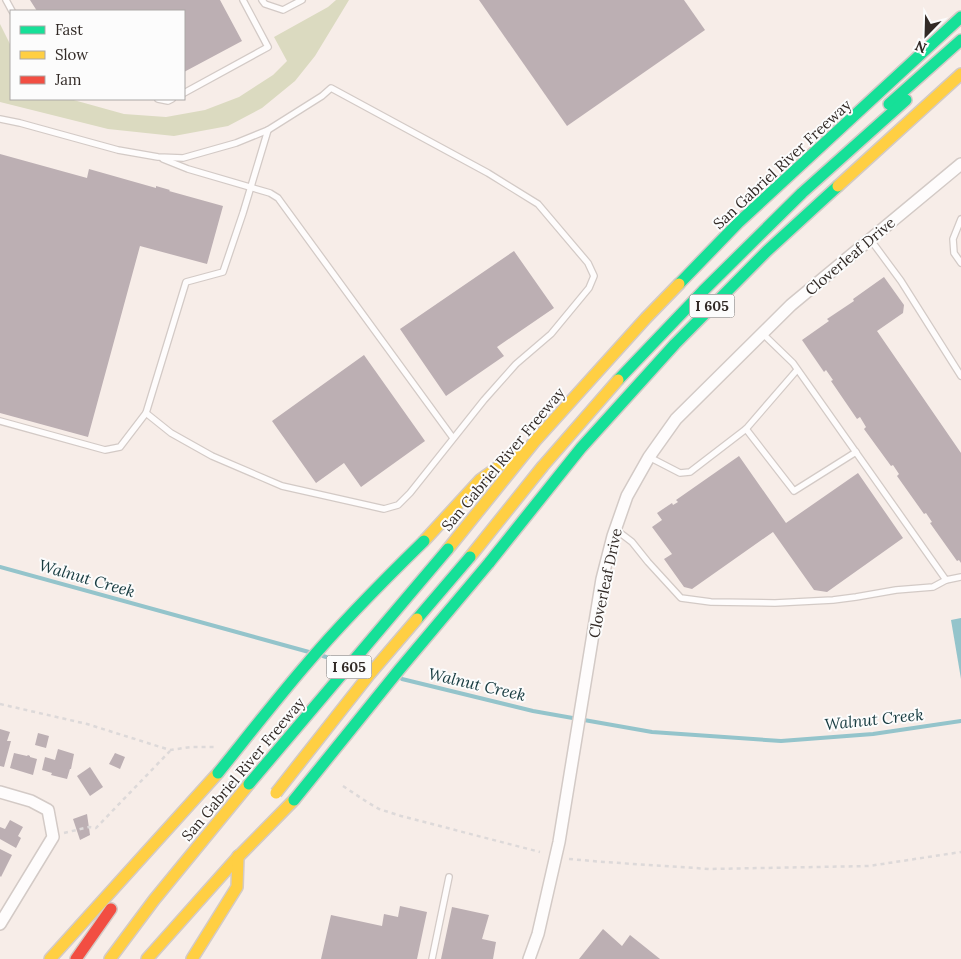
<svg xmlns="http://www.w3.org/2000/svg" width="961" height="959" font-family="Lora,serif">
<rect width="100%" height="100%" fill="#f7ede8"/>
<polygon fill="#dbdac0" points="336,0 349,0 315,56 295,81 262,108 228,126 174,136 108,129 0,102 0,24 11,46 11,80 10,81 11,82 11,99 70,99 124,114 166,117 205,110 239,97 273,75 287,61 274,37 328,7"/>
<polygon fill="#94c4cb" points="961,618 961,679 951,620"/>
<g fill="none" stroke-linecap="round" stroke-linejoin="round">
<g stroke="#94c4cb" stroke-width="4">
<polyline points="0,567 309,652"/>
<polyline points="323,656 342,662"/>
<polyline points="402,679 533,711 652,732 781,741 873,734 961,721"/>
</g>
</g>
<g fill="#bcafb3">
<polygon points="30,0 220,0 242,41 184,72 184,11 37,11"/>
<polygon points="479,0 684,0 705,30 567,126"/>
<polygon points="0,154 87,178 89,169 156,188 156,186 170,190 169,191 223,206 207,264 140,246 88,437 0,413"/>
<polygon points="514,251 554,308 497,347 504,356 446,396 400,329"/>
<polygon points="884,277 904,305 903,313 877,331 961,453 961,563 959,560 957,561 930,523 932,522 926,513 924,514 897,476 899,474 893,465 891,466 864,429 866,427 860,417 857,419 831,381 833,380 826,370 824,372 802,340 829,321 827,319 854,301 853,299"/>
<polygon points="364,355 425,441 361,487 344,463 316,483 272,421"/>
<polygon points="739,456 786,523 858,473 903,538 827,592 814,590 773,532 692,589 684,587 664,559 672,554 652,527 662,520 657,513 672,503 673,505 678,502 676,500"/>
<polygon points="0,729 10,732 7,741 11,741 4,767 0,766"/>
<polygon points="38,733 49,736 46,748 35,745"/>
<polygon points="58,749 74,754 71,769 70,769 67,779 51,775 52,773 42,770 45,757 55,760"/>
<polygon points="14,753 27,756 28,755 30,756 30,757 37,759 33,775 10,768"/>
<polygon points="115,753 125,757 120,769 109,764"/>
<polygon points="90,767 103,787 90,796 77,776"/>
<polygon points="87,814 90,835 80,840 73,819"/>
<polygon points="10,820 23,827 18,836 21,838 16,848 0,839 0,827 5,829"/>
<polygon points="0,849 12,855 1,877 0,876"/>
<polygon points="400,906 427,912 417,959 321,959 331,915 382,926 384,914 398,917"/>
<polygon points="452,907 489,915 482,939 496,942 493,959 441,959"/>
<polygon points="603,929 622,946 630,935 660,959 579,959"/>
</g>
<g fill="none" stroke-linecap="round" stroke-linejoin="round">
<g stroke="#d3cac6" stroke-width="8">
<g id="lane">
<polyline points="6,0 12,11"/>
<polyline points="262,0 265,4 283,10 302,0"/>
<polyline points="184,93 268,47 243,0"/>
<polyline points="158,99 168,101 172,99"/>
<polyline points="0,119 20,123 118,150 158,157 183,158 236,143 268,130 322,96 331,88 488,173 538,204 588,263 594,276 589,288 551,334 516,364 484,400 410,493 398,505 384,509 282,486 212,456 171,433 146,413"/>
<polyline points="163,159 188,169 270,193 278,198 453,438"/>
<polyline points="961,219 953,239 954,253 961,263"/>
<polyline points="870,239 901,281 961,376"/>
<polyline points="762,333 793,363 946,580 961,577"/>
<polyline points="0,421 105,450 120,447 146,413 186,282 223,272 243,213 268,130"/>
<polyline points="746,429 794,491 856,452"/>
<polyline points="649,457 680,473 690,472 746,429 797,370"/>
<polyline points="615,529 632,542 648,562 681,598 711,602 775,603 833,600 856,597 896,590 933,587 946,580"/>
<polyline points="432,959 449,877"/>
</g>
</g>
<g stroke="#d3cac6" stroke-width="14">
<g id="street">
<polyline points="0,792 31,801 48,810 53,837 0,924"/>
<polyline points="529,959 538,934 559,842 602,579 613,536 627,496 649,457 676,419 791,305 961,164"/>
</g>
</g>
<g stroke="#d3cac6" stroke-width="14">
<g id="fast">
<polyline points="889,104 961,40"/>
<polyline points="679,284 739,222 961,17"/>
<polyline points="618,380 703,291 802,193 906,100"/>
<polyline points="489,563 581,448 675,344 767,251 838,186"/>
</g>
</g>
<g stroke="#d3cac6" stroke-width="14">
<g id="slow">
<polyline points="838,186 961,74"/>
<polyline points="424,541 480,480 515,455"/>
<polyline points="448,549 535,441 646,318 679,284"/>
<polyline points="470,557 543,466 618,380"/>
<polyline points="50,959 218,773"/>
<polyline points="110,959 154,900 249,784"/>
<polyline points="147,959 237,858 294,800"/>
<polyline points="192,959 237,887 238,856"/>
</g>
</g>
<g stroke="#d3cac6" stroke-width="14">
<polyline id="jam" points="76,959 111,909"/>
</g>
<g stroke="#ddd9d9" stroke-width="2.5" stroke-dasharray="4 4" stroke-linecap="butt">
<polyline points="0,704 87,724 170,750 191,747 217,747"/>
<polyline points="343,786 367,802 379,809 401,816 540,852"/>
<polyline points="64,833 89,827 96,828 170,751"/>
<polyline points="569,859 604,862 710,869 869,866 961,852"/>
</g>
<use href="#lane" stroke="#fefcfc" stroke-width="5.5"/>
<use href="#street" stroke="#fefcfc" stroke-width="11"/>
<use href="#fast" stroke="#16e098" stroke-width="11"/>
<use href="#slow" stroke="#ffcf43" stroke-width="11"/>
<use href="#jam" stroke="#f24e42" stroke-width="11"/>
<g stroke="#d3cac6" stroke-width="14" stroke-linecap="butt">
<g id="fast-bridge">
<polyline points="417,619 470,557"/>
<path d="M218 773C247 737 275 701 305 666 342 622 383 581 424 541"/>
<polyline points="249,784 448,549"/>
<polyline points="294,800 399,670 489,563"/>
</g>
</g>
<g stroke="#d3cac6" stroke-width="14" stroke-linecap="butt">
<polyline id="slow-bridge" points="276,793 369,675 417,619"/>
</g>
<use href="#fast-bridge" stroke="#16e098" stroke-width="11"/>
<use href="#slow-bridge" stroke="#ffcf43" stroke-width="11"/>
</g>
<g text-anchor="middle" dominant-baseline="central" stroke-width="4" stroke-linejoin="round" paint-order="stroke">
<g fill="#fcfcfc" stroke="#6f6966" stroke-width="1">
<rect x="689.5" y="294.5" width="45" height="23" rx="4"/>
<rect x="326.5" y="655.5" width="45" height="23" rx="4"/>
</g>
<g font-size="14" font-weight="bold" fill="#322a26">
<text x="712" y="306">I 605</text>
<text x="349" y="667">I 605</text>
</g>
<g font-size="15" fill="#322a26" stroke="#fcfcfc">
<text transform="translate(782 164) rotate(-43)">San Gabriel River Freeway</text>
<text transform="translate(850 256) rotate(-40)">Cloverleaf Drive</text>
<text transform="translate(503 459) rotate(-50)">San Gabriel River Freeway</text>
<text transform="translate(605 583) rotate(-78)">Cloverleaf Drive</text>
<text transform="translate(243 769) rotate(-50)">San Gabriel River Freeway</text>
</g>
<g font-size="16" font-style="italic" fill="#163a3f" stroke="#fcfcfc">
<text transform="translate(87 578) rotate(16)">Walnut Creek</text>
<text transform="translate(477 684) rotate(13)">Walnut Creek</text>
<text transform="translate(874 719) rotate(-6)">Walnut Creek</text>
</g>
</g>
<rect x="10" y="10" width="175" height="90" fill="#fcfcfc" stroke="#aba8a6"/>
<rect x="20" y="26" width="25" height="8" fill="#16e098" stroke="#aba8a6"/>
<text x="55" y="35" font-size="15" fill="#322a26">Fast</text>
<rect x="20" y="51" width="25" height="8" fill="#ffcf43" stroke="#aba8a6"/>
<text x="55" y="60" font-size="15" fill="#322a26">Slow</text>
<rect x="20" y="76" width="25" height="8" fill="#f24e42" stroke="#aba8a6"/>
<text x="55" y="85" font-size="15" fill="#322a26">Jam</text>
<g transform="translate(926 35) rotate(203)" stroke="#fcfcfc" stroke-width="4" paint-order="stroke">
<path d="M0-4L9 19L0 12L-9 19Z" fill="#322a26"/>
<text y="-8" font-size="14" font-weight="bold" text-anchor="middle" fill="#322a26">N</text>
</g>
</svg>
